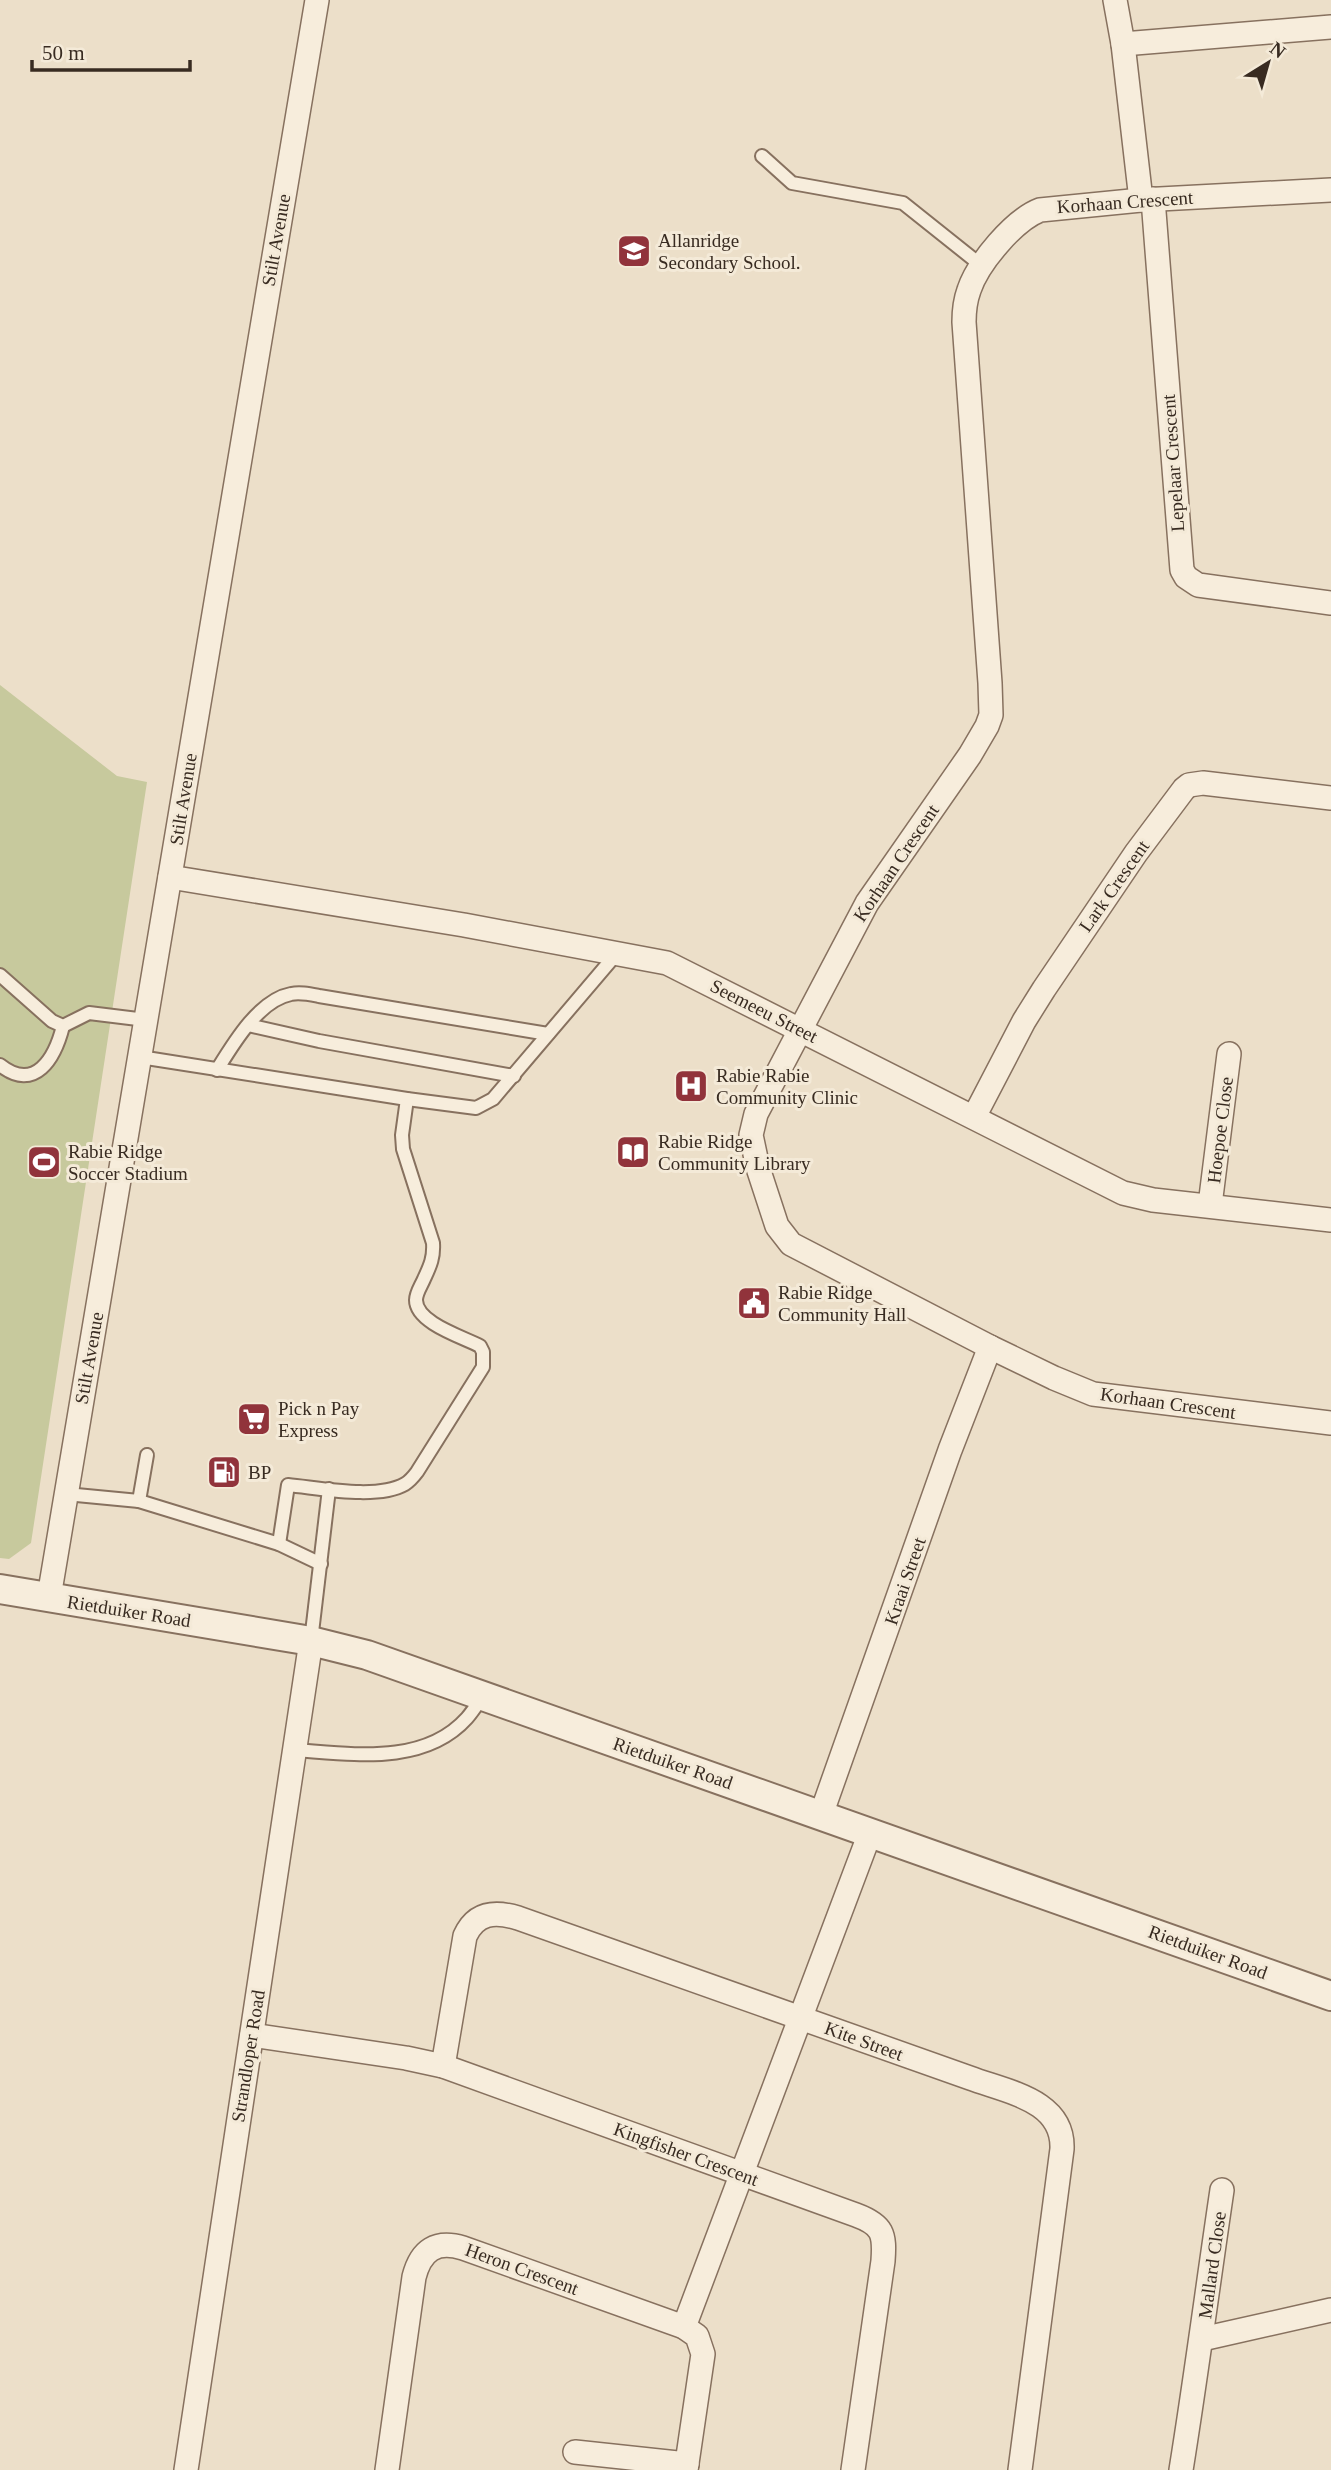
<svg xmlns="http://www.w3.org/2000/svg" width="1331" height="2470" font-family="Georgia,serif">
<rect width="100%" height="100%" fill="#ecdfc9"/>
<polygon fill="#c7c99d" points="0,685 117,776 147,782 31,1543 9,1559 0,1558"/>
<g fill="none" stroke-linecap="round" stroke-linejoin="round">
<g stroke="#87715f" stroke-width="16">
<g id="service">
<polyline points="762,156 792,183 903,203 982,266"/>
<polyline points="0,975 52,1021 63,1026 89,1013 146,1020"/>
<polyline points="248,1025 319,1041 514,1076"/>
<polyline points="140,1057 407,1099 476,1108 493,1099 618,952"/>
<path d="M0 1065C35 1093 55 1058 63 1026"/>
<path d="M217 1070C233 1044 259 1000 291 994 300 992 309 994 319 996L548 1034"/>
<polyline points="66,1494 139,1501 279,1544 321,1564"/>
<polyline points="139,1501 147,1455"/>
<path d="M279 1544 288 1485C320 1488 377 1500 405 1484 410 1481 414 1476 417 1472L483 1367V1352L480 1346C463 1337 416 1323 416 1300 416 1293 421 1286 424 1279 430 1266 434 1258 433 1243L403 1149 402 1135 407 1099"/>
<polyline points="311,1641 329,1489"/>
<path d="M295 1750C352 1754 424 1766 467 1718 473 1711 478 1703 483 1696"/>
</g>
</g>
<g stroke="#87715f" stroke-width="26">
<g id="minor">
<polyline points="1115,0 1123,44 1141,200"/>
<polyline points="1123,44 1331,27"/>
<path d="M1331 190 1141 200 1040 210C1014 220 978 263 969 290 965 301 964 311 964 322L990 683 991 715 987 726 970 755 867 903 756 1114 751 1135 758 1168 777 1226 791 1244 990 1347 1054 1378 1093 1394 1331 1423"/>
<polyline points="1153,199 1182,570 1186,577 1198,585 1331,603"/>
<polyline points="170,877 464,925 667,963 1123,1193 1153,1200 1331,1220"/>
<polyline points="974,1117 1024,1021 1044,989 1136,853 1184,789 1189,785 1203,783 1331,798"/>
<polyline points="1210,1205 1229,1054"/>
<polyline points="49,1597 317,0"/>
<polyline points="821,1815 950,1450 990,1347"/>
<path d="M252 2035 406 2058 443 2066 856 2215C883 2225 885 2234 883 2261L853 2470"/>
<path d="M443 2066 465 1936C476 1912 495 1911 518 1918L970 2078C1007 2092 1064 2100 1062 2149L1020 2470"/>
<polyline points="684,2327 870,1833"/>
<polyline points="1202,2339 1331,2310"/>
<polyline points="575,2452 687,2464"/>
<polyline points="186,2470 311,1641"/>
<path d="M387 2470 414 2277C421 2250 436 2240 463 2248L684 2327 697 2336 703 2354 686 2470"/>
<path d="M1181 2470C1196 2377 1208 2284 1222 2190"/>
</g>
</g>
<g stroke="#87715f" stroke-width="32">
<polyline id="tertiary" points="0,1589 311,1641 367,1655 1331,1996"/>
</g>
<use href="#service" stroke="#f7eddc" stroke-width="12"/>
<use href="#minor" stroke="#f7eddc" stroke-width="23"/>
<use href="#tertiary" stroke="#f7eddc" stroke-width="28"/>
</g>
<defs>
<g id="school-square" transform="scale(1.75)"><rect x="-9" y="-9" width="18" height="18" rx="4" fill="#91333b" stroke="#f4ead8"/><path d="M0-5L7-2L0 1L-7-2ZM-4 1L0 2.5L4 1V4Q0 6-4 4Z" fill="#fff"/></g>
<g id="hospital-square" transform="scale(1.75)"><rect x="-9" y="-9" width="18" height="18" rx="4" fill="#91333b" stroke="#f4ead8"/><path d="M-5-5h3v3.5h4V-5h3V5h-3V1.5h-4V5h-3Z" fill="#fff"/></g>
<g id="library-square" transform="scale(1.75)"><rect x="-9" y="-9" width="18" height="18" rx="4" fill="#91333b" stroke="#f4ead8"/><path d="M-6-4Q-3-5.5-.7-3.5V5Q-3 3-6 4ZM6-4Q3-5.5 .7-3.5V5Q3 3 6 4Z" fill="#fff"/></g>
<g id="stadium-square" transform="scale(1.75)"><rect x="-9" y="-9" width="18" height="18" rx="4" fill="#91333b" stroke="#f4ead8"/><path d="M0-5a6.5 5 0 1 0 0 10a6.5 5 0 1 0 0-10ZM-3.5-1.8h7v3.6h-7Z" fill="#fff"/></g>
<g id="civic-square" transform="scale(1.75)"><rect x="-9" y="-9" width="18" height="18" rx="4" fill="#91333b" stroke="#f4ead8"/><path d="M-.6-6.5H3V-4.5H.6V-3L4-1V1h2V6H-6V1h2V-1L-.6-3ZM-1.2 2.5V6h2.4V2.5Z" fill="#fff"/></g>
<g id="supermarket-square" transform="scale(1.75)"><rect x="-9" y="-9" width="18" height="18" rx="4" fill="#91333b" stroke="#f4ead8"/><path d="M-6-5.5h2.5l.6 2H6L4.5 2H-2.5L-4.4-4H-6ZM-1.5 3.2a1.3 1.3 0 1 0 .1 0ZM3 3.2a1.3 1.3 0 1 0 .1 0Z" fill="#fff"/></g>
<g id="fuel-square" transform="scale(1.75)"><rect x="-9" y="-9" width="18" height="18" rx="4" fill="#91333b" stroke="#f4ead8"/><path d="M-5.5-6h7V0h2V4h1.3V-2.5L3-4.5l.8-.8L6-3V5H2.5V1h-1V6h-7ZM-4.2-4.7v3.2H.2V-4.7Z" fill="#fff"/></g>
</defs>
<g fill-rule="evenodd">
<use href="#school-square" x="634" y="251"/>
<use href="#hospital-square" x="691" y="1086"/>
<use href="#library-square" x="633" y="1152"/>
<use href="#stadium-square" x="44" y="1162"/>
<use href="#civic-square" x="754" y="1303"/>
<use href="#supermarket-square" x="254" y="1419"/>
<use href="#fuel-square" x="224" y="1472"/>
</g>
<g text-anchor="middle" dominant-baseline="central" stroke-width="6" stroke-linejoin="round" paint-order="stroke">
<g font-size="19" fill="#382b21" stroke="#f4ead8">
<text transform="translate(1125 202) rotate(-4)">Korhaan Crescent</text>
<text transform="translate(276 240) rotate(-80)">Stilt Avenue</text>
<text transform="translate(1173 463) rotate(-94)">Lepelaar Crescent</text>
<text transform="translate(183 799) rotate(-81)">Stilt Avenue</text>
<text transform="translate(896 863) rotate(-56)">Korhaan Crescent</text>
<text transform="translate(1114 886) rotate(-55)">Lark Crescent</text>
<text transform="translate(764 1011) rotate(27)">Seemeeu Street</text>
<text transform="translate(1220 1130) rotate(-83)">Hoepoe Close</text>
<text transform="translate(89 1358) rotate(-80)">Stilt Avenue</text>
<text transform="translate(1168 1403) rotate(8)">Korhaan Crescent</text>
<text transform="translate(905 1581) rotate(-71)">Kraai Street</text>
<text transform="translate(129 1611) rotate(9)">Rietduiker Road</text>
<text transform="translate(673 1763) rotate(19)">Rietduiker Road</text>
<text transform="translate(1208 1952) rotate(20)">Rietduiker Road</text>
<text transform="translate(864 2041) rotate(20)">Kite Street</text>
<text transform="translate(248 2056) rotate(-81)">Strandloper Road</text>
<text transform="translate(686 2154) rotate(20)">Kingfisher Crescent</text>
<text transform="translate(1212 2265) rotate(-82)">Mallard Close</text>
<text transform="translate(522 2269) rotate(20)">Heron Crescent</text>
</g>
<g font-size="19" fill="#382b21" stroke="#f4ead8" text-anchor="start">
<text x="658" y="240">Allanridge<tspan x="658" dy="22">Secondary School.</tspan></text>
<text x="716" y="1075">Rabie Rabie<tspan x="716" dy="22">Community Clinic</tspan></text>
<text x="658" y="1141">Rabie Ridge<tspan x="658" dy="22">Community Library</tspan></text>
<text x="68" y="1151">Rabie Ridge<tspan x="68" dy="22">Soccer Stadium</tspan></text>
<text x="778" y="1292">Rabie Ridge<tspan x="778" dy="22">Community Hall</tspan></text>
<text x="278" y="1408">Pick n Pay<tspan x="278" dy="22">Express</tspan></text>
<text x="248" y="1472">BP</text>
</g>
</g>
<g transform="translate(1268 63) rotate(37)" stroke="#f4ead8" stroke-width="5" paint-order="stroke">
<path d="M0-5L12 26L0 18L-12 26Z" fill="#382b21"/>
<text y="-10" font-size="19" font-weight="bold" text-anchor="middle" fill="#382b21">N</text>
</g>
<path d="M32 60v10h158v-10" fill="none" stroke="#382b21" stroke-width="3.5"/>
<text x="42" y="60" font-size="21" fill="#382b21" stroke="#f4ead8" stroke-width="5" paint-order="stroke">50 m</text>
</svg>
